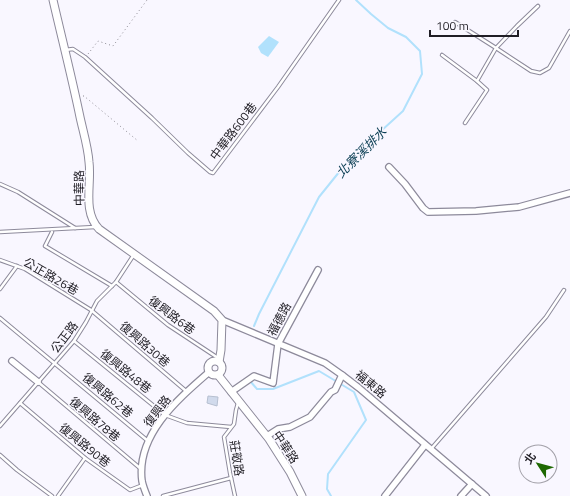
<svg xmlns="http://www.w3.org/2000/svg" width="570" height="496" font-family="'Titillium Web','Noto Sans TC',sans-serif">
<rect width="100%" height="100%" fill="#f9f7ff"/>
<polygon fill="#b1e1fc" points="269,36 279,42 268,57 261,53 258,47"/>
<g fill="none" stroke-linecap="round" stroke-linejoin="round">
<g stroke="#b1e1fc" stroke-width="2">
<polyline points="254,326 259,314 319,197 348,161 403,111 422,74 420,51 406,37 388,28 371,14 356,0"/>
<polyline points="250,381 257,389 273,389 319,371 354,392 366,420 328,474 327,489 331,496"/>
</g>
</g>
<polygon fill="#d1daec" stroke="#b7c0d1" points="208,396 218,397 217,406 207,403"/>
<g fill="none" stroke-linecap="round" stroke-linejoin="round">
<g stroke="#8d8a9b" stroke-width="4.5">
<g id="service">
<polyline points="455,22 496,48 531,71 540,73 549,68 570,31"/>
<polyline points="65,50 73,49 85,57 152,118 188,153 210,172 213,173 278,87 339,0"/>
<polyline points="442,55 477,81"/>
<polyline points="465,123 487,90 477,81 496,48 517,26 538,6"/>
<polyline points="0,184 18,192 75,228"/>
<polyline points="0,232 95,227"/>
<polyline points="52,232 45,246 112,286"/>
<polyline points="0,260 25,269 91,310 186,391"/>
<polyline points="116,282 168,325 218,358"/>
<polyline points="0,289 17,266"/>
<polyline points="0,318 148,441"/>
<polyline points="74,341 165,415 187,423 231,427"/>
<polyline points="38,382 141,469"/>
<polyline points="20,403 85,458 130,490 143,485"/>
<polyline points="0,426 74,341 86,322 97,301 116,282 133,256"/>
<polyline points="431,449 546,317 564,290"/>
<polyline points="0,455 17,470 52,496"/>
<polyline points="58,496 85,458"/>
<polyline points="163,496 231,478"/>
<polyline points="235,496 230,473 224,437 234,424 236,410 238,403"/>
</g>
</g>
<g stroke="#8d8a9b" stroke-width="8">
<g id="minor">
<polyline points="389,167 405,184 423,208 428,212 476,211 519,207 570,193"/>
<polyline points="222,320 325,363 342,375 359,388 486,496"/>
<polyline points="12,361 38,382"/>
<polyline points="231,392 254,376 273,383 278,344 318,270"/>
<polyline points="267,436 278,429 290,427 310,417 331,392 335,390 342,375"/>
<path d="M147 496C145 491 143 486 142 481 136 435 177 400 208 373"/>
<polyline points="385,496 425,445"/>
<polyline points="461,496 472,484"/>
</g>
</g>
<g stroke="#8d8a9b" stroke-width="9">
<g id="tertiary">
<path d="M53 0C62 39 72 78 80 117 83 131 88 147 89 162 92 184 82 211 99 229L214 311 222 320 221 350 219 362"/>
<circle cx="215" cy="368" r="7"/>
<polyline points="218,375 269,439 290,472 302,496"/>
</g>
</g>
<g stroke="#8e8c94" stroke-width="1" stroke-dasharray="1 3" stroke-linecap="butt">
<polyline points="88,54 98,41 113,46 147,0"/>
<polyline points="83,96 84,96 138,141"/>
</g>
<use href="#service" stroke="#fff" stroke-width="2.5"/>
<use href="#minor" stroke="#fff" stroke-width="5.5"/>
<use href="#tertiary" stroke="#fff" stroke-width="7"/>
</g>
<g text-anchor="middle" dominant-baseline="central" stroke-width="3" stroke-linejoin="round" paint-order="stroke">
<g font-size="12" fill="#201e25" stroke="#f9f7ff">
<text transform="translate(233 131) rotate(-53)">中華路600巷</text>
<text transform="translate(79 188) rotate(-91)">中華路</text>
<text transform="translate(51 276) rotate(30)">公正路26巷</text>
<text transform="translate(172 315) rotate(37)">復興路6巷</text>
<text transform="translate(279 319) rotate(-62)">福德路</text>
<text transform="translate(64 337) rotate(-53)">公正路</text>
<text transform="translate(145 344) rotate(41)">復興路30巷</text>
<text transform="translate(126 371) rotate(39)">復興路48巷</text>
<text transform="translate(371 384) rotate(40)">福東路</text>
<text transform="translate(108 395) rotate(40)">復興路62巷</text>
<text transform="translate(157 411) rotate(-53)">復興路</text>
<text transform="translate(95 419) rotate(40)">復興路78巷</text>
<text transform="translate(85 445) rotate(39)">復興路90巷</text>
<text transform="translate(286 447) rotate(56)">中華路</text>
<text transform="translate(237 458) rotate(81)">莊敬路</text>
</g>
<g font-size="13" font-style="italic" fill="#0b3e54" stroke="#f9f7ff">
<text transform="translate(361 152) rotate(-45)">北寮溪排水</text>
</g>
</g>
<g transform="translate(538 464) rotate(306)"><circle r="19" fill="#f9f7ff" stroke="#a2a0a8"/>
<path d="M0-3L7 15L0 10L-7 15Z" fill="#1e6802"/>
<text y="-6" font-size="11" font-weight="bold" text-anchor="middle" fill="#201e25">北</text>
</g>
<path d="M430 30v6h88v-6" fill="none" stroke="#201e25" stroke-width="2"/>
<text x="436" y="30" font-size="12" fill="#201e25" stroke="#f9f7ff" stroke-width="3" paint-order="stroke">100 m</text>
</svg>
